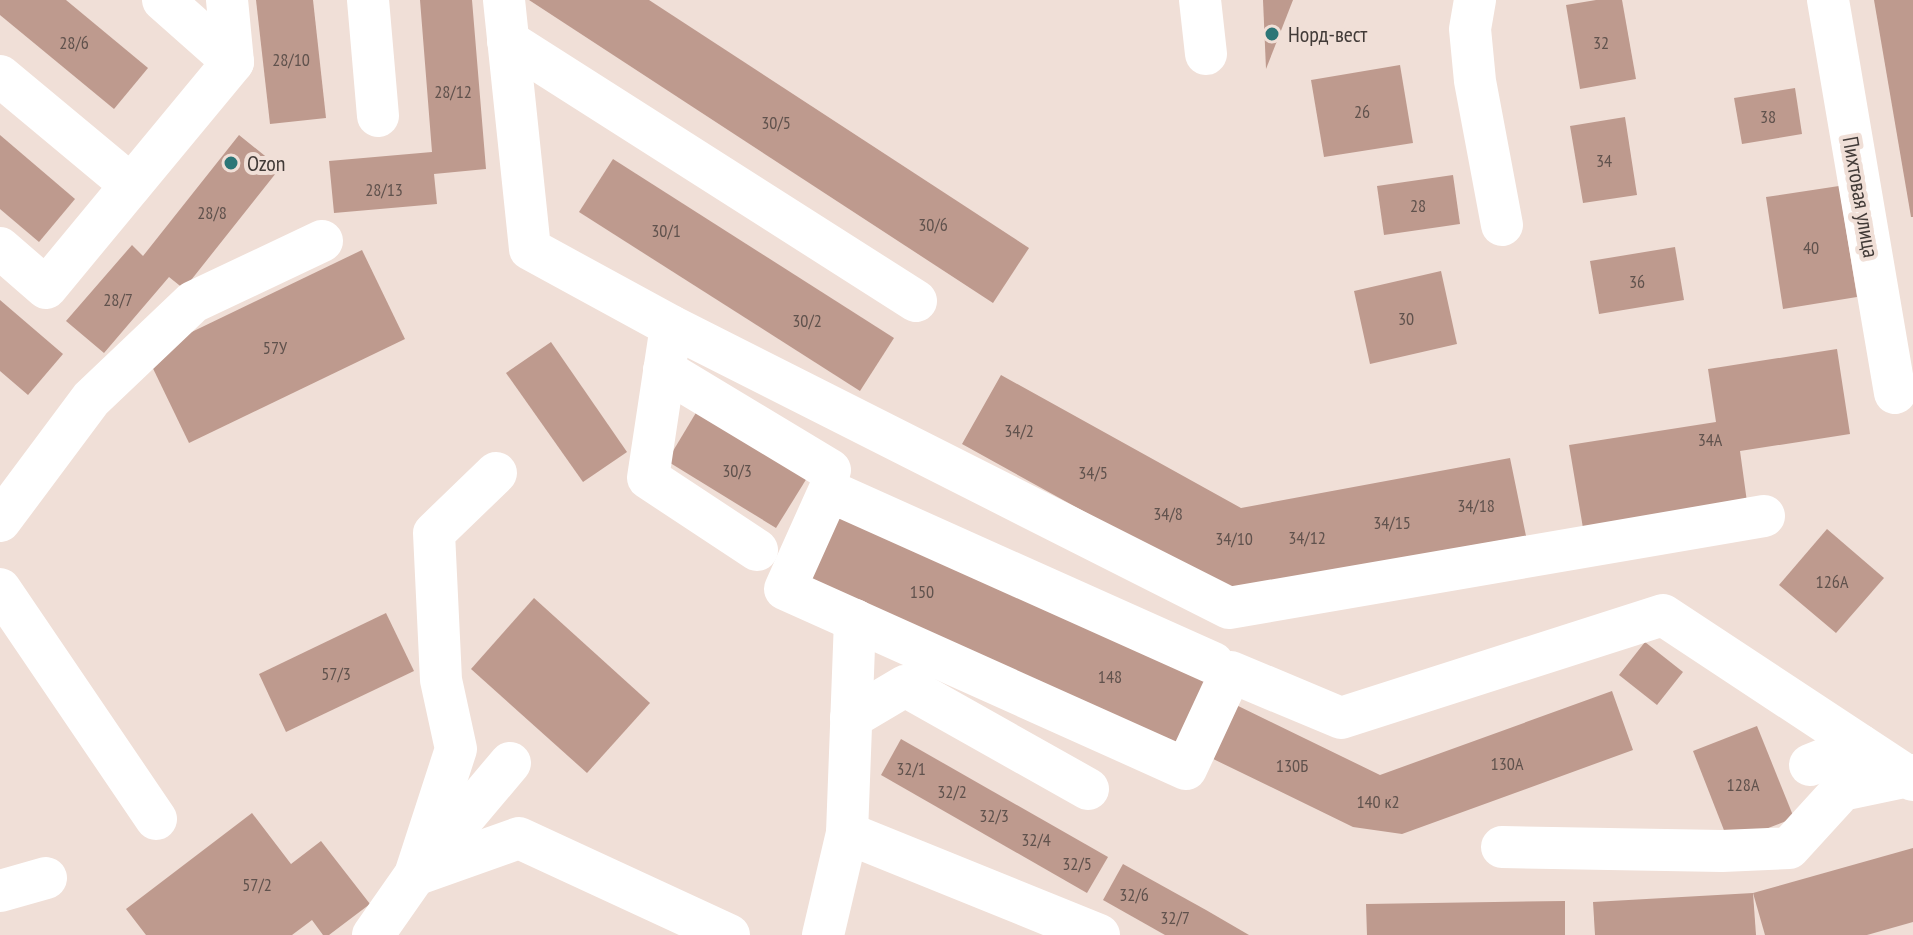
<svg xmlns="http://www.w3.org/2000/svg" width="1913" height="935" font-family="'PT Sans Narrow',sans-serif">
<rect width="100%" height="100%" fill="#f0dfd7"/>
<g fill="#be9a8e">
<polygon points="0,0 66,0 148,68 114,109 0,15"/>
<polygon points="256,0 313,0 326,118 270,124"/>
<polygon points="420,0 472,0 486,169 434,174 437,204 334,213 329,161 432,152"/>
<polygon points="529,0 649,0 1029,248 993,303"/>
<polygon points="1263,0 1293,0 1266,69"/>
<polygon points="1596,0 1622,0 1636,79 1580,89 1566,5"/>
<polygon points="1874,0 1913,0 1913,217 1911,217"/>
<polygon points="1400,65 1413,143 1324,157 1311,80"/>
<polygon points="1795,88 1802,134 1742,144 1734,98"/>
<polygon points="1625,117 1637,195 1583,203 1570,126"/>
<polygon points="0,135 75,199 39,242 0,209"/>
<polygon points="239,135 280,168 184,289 169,277 104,353 66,321 132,245 143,256"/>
<polygon points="613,159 894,338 860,391 579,212"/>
<polygon points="1453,175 1460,224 1384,235 1377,186"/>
<polygon points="1839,186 1857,297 1783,309 1766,197"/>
<polygon points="1675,247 1684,300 1599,314 1590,261"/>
<polygon points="362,250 405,339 189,443 146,354"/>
<polygon points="1441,271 1457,344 1370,364 1354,291"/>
<polygon points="0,300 63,354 28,395 0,371"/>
<polygon points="551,342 627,452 583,482 506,373"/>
<polygon points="1837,349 1850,434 1740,451 1747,502 1583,528 1569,445 1716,422 1708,369"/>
<polygon points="1001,375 1241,508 1510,458 1526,536 1228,589 1186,568 962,444"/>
<polygon points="697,411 807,478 776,528 667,461"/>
<polygon points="832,512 1208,681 1180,745 803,576"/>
<polygon points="1827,529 1884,578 1836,633 1779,585"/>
<polygon points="534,598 650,703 587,773 471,669"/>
<polygon points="386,613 414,671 286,732 259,674"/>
<polygon points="1645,642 1683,672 1657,705 1619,675"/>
<polygon points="1612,691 1633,750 1402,834 1353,827 1205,755 1230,702 1380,775"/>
<polygon points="1757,726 1794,818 1729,843 1693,751"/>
<polygon points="901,739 1108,857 1087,893 881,775"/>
<polygon points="252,813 291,864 321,841 370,904 329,935 323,935 312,920 292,935 146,935 126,909"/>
<polygon points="1913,848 1913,922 1867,935 1765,935 1753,893"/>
<polygon points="1123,864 1206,910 1249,935 1165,935 1103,900"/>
<polygon points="1753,893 1756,935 1595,935 1593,902"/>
<polygon points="1565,901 1565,935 1367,935 1366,904"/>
</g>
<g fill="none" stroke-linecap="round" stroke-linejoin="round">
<g stroke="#fff" stroke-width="42">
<polyline points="163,0 233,62"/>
<polyline points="368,0 378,116"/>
<polyline points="504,0 530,249 671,326 1229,608 1764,516"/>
<polyline points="1200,0 1206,54"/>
<polyline points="1475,0 1470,29 1475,81 1502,225"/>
<polyline points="1828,0 1895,393"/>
<polyline points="508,41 916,301"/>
<polyline points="0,76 131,185"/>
<polyline points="0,248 46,288 233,62 227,0"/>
<polyline points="671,326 648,478 757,550"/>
<polyline points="664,370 830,470"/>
<polyline points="0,521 91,399 193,302 322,241"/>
<polyline points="0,589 156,819"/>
<polyline points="1213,663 829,491 785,589 1186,769 1231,672 1341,718 1663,615 1913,780"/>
<polyline points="851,718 905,686 1088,789"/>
<polyline points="1810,765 1860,745"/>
<polyline points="847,833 1099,935"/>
<polyline points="1502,847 1722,851 1789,848 1842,790 1913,775"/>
<polyline points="429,859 510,763"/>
<polyline points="415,875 519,838 729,935"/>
<polyline points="0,891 46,878"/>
<polyline points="373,935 415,875 456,749 441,680 434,533 496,473"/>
<polyline points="823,935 847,833 855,620"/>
</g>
</g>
<g fill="#2c7677" stroke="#f0dfd7" stroke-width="3">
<circle cx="1272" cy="34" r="8"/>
<circle cx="231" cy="163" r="8"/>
</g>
<g text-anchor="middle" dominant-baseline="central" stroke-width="8" stroke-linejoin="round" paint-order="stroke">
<g font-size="18" fill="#60524d">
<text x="74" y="42">28/6</text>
<text x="1601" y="42">32</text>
<text x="291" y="59">28/10</text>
<text x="453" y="91">28/12</text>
<text x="1362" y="111">26</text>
<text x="1768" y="116">38</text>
<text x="776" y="122">30/5</text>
<text x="1604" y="160">34</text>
<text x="384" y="189">28/13</text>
<text x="1418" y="205">28</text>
<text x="212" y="212">28/8</text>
<text x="933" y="224">30/6</text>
<text x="666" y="230">30/1</text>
<text x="1811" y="247">40</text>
<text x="1637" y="281">36</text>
<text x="118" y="299">28/7</text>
<text x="1406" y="318">30</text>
<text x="807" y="320">30/2</text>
<text x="275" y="347">57У</text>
<text x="1019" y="430">34/2</text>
<text x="1710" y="439">34А</text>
<text x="737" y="470">30/3</text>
<text x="1093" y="472">34/5</text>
<text x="1476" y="505">34/18</text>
<text x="1168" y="513">34/8</text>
<text x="1392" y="522">34/15</text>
<text x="1307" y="537">34/12</text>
<text x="1234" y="538">34/10</text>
<text x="1832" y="581">126А</text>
<text x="922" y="591">150</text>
<text x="336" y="673">57/3</text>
<text x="1110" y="676">148</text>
<text x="1507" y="763">130А</text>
<text x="1292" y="765">130Б</text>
<text x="911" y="768">32/1</text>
<text x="1743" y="784">128А</text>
<text x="952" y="791">32/2</text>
<text x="1378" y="801">140 к2</text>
<text x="994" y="815">32/3</text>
<text x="1036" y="839">32/4</text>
<text x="1077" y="863">32/5</text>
<text x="257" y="884">57/2</text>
<text x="1134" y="894">32/6</text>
<text x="1175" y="917">32/7</text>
</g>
<g font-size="22" fill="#413a37" stroke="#f0dfd7" text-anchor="start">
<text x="1288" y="34">Норд-вест</text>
<text x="247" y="163">Ozon</text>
</g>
<g font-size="22" fill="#413a37" stroke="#f0dfd7">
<text transform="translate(1861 197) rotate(80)">Пихтовая улица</text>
</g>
</g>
</svg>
